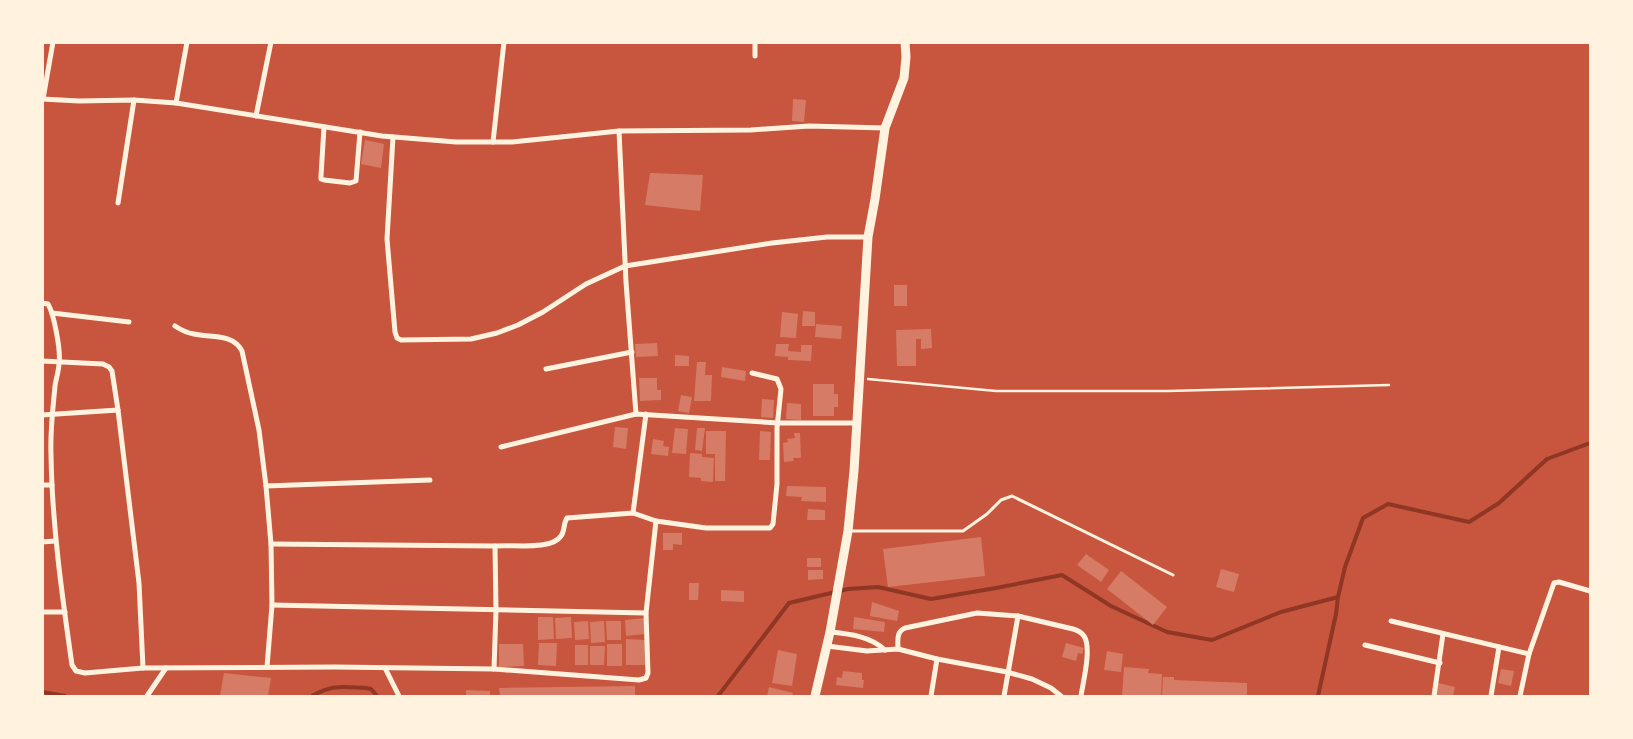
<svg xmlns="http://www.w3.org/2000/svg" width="1633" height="739" font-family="Karla,sans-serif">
<rect width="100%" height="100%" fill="#c8553d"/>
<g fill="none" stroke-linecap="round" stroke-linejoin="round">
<g stroke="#8f3625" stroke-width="4">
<polyline points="42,692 65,696"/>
<path d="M312 696C333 684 343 687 366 688L371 689 377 696"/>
<polyline points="718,696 789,603 848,589 878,587 931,599 996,588 1062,575 1111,606 1167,632 1212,640 1281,612 1338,597"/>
<polyline points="1318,696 1336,614 1338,597 1345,567 1363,518 1388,504 1469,522 1499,503 1547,459 1590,443"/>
</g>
</g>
<g fill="#d67c66">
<polygon points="793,99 806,100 804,122 792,121"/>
<polygon points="365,140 384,144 381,168 361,164"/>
<polygon points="650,173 703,175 700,211 645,205"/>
<rect x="894" y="285" width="13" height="21"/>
<polygon points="803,311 815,312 815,326 802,326"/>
<polygon points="782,312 798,314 796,338 780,337"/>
<polygon points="816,324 842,326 841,339 815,337"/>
<polygon points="931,329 932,348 921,349 921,339 916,339 916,366 897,366 896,330"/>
<polygon points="657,343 658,356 636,357 635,344"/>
<polygon points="776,344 789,344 788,351 801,352 801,345 812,345 811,361 788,360 788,357 775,356"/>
<polygon points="675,355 689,356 689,366 675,366"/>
<polygon points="697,362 706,362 705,375 712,375 711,401 694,401"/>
<polygon points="722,367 746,371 745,381 721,377"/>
<polygon points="639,378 657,378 657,390 661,390 661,400 640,401"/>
<polygon points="813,384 834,384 834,394 838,394 838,407 834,407 834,416 813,416"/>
<polygon points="681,395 692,397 689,413 678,411"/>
<polygon points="762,399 774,400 773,418 761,417"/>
<polygon points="787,403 801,404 801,420 786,419"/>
<polygon points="615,427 628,428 626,449 613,447"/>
<polygon points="675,428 688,429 686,454 672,453"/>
<polygon points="697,428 705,428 702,451 695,450"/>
<polygon points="706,431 726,431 725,481 715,481 715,454 706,454"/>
<polygon points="760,431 771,432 770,460 759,460"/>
<polygon points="794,433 800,433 801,458 793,458 794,461 784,462 783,443 788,442 787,439 795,438"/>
<polygon points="653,439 664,441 663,446 669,447 668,456 651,454"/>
<polygon points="690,453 702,454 702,457 714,458 713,482 701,481 701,478 689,477"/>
<polygon points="787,486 826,487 826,502 801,501 802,497 786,496"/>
<polygon points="808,509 825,510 825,520 807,520"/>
<polygon points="663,533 682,533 682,545 673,544 673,550 663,550"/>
<polygon points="981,537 985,576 888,587 883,549"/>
<polygon points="1086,554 1109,570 1101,582 1077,565"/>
<rect x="807" y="558" width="14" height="9"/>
<polygon points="1221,569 1239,574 1234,592 1216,587"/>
<polygon points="808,570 823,570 823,579 808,580"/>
<polygon points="1121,571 1167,607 1153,625 1107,589"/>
<polygon points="689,583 699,583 698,600 689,600"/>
<polygon points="721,590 744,591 744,602 721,601"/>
<polygon points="872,602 899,611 897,621 870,616"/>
<polygon points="538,617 553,617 554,639 538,640"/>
<polygon points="571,617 572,638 556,639 555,618"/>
<polygon points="854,617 885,622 884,632 853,629"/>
<polygon points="645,618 646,634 626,636 625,620"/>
<polygon points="588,621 589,639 575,640 574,622"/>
<polygon points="604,621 605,642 591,643 590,622"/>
<polygon points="606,621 621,621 621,640 607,640"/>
<polygon points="626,639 646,640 646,665 626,665"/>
<polygon points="539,643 557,643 556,666 538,665"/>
<polygon points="1066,643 1084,648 1082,654 1078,653 1076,661 1062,657"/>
<polygon points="499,644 523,644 524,666 499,667"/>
<rect x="607" y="644" width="15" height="22"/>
<rect x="575" y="645" width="13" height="20"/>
<polygon points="590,646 605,646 604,665 590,665"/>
<polygon points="778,650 797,654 792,686 772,683"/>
<polygon points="1107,651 1123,654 1121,672 1104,670"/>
<polygon points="1124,667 1149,669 1148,673 1162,674 1161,696 1122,696"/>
<polygon points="1501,669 1514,671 1511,686 1498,683"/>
<polygon points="843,671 862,673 862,680 864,680 863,688 836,685 837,677 842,678"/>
<polygon points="224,673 271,678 268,696 220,696"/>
<polygon points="1163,677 1174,677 1174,680 1247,683 1247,696 1162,696"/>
<polygon points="1438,683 1455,687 1453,696 1436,696"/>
<polygon points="635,686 635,696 500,696 499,688"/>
<polygon points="769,687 793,693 792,696 767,696"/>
<polygon points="466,690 490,691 490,696 466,696"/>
</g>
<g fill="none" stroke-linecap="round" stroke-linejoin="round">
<polyline stroke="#fff3e0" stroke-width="2.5" points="868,379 996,391 1168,391 1389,385"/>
<polyline stroke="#fff3e0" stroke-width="3" points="849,531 963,531 987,514 1001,500 1012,496 1173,575"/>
<g stroke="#fff3e0" stroke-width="5">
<polyline points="755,56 755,42"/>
<polyline points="42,99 79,101 134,100 176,103 382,136 456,142 512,142 619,131 751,130 809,126 885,128"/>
<polyline points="43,99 53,42"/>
<polyline points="176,103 187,42"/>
<polyline points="256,116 271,42"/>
<polyline points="324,127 321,176 321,179 324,180 350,183 356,181 360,132"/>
<polyline points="619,131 626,282 636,414"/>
<polyline points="393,137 387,239 395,332 397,338 401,340 471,339 497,333 518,325 543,312 586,284 625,266 772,243 827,237 868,237"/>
<polyline points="493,142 504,42"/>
<polyline points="118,203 134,100"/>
<path d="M42 303 48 304C54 314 61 351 59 363 59 371 56 378 55 386 53 408 50 431 51 454 52 525 62 595 72 665L76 671 85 673 143 668 335 667 494 669 639 680 646 678 648 673 646 613 656 521"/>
<polyline points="52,313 129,322"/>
<path d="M175 326C181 330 187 333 194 334 211 338 233 333 242 351L259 430 266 486 271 544 272 605 267 667"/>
<polyline points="42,361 103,364 109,367 112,371 118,410 139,583 143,668"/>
<polyline points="546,369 632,352"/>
<polyline points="42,415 118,410"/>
<polyline points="501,447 636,414 778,423 857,423"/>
<polyline points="42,485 52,485"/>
<polyline points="266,486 430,480"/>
<polyline points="633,513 646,414"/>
<polyline points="42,542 55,541"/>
<polyline points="271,544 495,546 496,610 494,669"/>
<path d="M495 546C512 544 551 551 561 536 565 531 563 524 567 518L633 513 656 521 706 528H770L773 524 777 484V428L781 389 777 379 752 373"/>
<polyline points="272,605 646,613"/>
<polyline points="42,612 65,612"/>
<polyline points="1391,621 1529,654 1520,696"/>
<path d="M830 632C849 634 870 636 885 650"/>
<polyline points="1365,645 1440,663"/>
<polyline points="827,646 867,651 898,649 937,659 1007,672 1032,679 1051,688 1061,696"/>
<path d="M898 649C898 640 896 632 905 628L977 613 1018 616 1073 629C1077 630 1081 632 1084 636 1092 648 1083 682 1081 696"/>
<polyline points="1529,654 1554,583 1559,582 1590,591"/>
<polyline points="385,668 399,696"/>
<polyline points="147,696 166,668"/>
<polyline points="931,696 937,659"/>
<polyline points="1004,696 1018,616"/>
<polyline points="1434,696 1443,634"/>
<polyline points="1491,696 1499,647"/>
</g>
<polyline stroke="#fff3e0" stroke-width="9" points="815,696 830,632 848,531 854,471 868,237 875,199 885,128 904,78 906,57 905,42"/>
</g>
<rect width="1633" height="739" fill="none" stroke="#fff3e0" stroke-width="88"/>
</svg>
